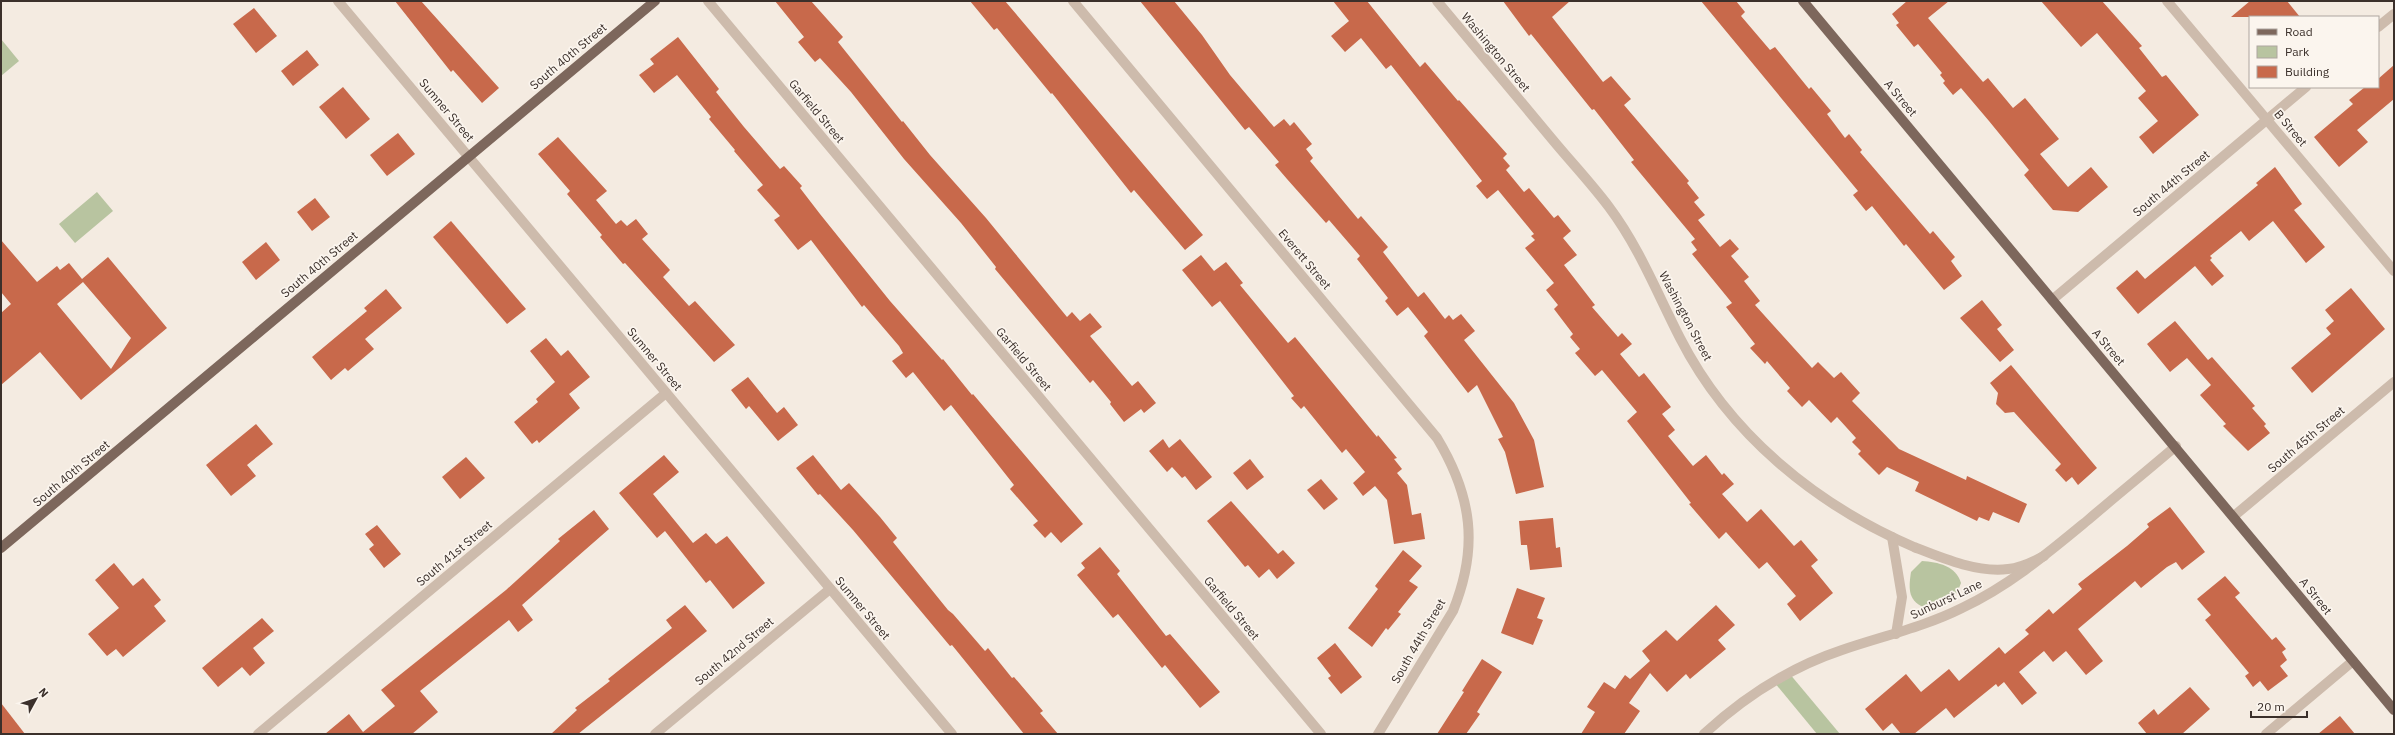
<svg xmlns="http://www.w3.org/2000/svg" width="2395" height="735" font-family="'IBM Plex Sans',sans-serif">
<rect width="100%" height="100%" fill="#f4ebe1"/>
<g fill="#b8c4a0">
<polygon points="1,39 19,61 1,76"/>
<polygon points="97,192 113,211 75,243 59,224"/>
<path d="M1922 561C1938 562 1956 566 1961 583L1957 593 1934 605 1923 607C1907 600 1909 586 1911 572Z"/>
<polygon points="1789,673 1840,734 1817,734 1774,682"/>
</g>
<g fill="#c8694b" fill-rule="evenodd">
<polygon points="395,1 421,1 499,88 482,103 453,70 451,72"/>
<polygon points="775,1 811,1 843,37 838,42 902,122 903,121 930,155 986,218 1067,317 1072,312 1080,321 1090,313 1102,327 1090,336 1132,386 1138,381 1156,403 1144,413 1141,409 1124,422 1110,404 1111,402 1093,380 1090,383 995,269 996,267 961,223 904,159 851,92 820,58 815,62 798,42 804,37"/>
<polygon points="970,1 1005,1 1203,235 1185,250 1134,190 1131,193 1052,93 1051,94 997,28 994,30"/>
<polygon points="1140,1 1174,1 1202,35 1230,75 1274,127 1284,119 1290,126 1294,122 1312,144 1306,149 1313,158 1310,161 1358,219 1361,216 1388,247 1383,252 1418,297 1424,292 1445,319 1449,315 1453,320 1461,314 1475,331 1464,340 1514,403 1534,440 1544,487 1516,494 1505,452 1498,439 1503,437 1477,385 1468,393 1424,336 1428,332 1408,307 1397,316 1385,301 1388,298 1357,259 1360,256 1329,220 1326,223 1287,179 1275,165 1279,162 1249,127 1245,130"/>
<polygon points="1333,1 1367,1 1420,67 1425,62 1458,101 1459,100 1507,154 1503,158 1510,166 1506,170 1524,192 1529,188 1554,218 1558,215 1571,231 1563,238 1577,255 1564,265 1595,305 1592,307 1618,337 1622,333 1632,344 1620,354 1639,377 1644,373 1671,407 1662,414 1675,430 1668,436 1693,466 1706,455 1722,475 1724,473 1734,484 1722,494 1747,522 1761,509 1794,546 1801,540 1818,560 1811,566 1833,593 1800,621 1787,604 1796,596 1767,562 1759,569 1726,532 1719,539 1689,504 1691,503 1627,421 1637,412 1602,370 1595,376 1575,353 1580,349 1570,337 1573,334 1554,309 1558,305 1546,290 1554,283 1525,248 1535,240 1531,236 1534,234 1498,190 1487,199 1476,186 1482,181 1391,65 1386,69 1361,38 1345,52 1331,36 1349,21"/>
<polygon points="1503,1 1570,1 1552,17 1603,82 1611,76 1631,99 1624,105 1689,181 1687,183 1699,198 1694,202 1705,215 1698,220 1720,247 1730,239 1739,249 1731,256 1749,277 1744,281 1760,301 1755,305 1812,368 1818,362 1834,378 1841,372 1860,393 1852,401 1899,449 1966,480 1967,476 2027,504 2019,523 1993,512 1989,521 1979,517 1977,521 1915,491 1919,482 1887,467 1879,475 1858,454 1861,451 1852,442 1856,438 1837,417 1831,423 1809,400 1802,407 1787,391 1790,388 1767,361 1765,364 1750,348 1755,344 1726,307 1732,303 1692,254 1697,250 1691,242 1695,239 1631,162 1634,160 1594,109 1592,110 1531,34 1529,36"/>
<polygon points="1701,1 1736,1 1745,12 1741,16 1770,50 1775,47 1809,89 1811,87 1831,111 1827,114 1845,138 1849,134 1862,150 1860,152 1930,234 1933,231 1955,257 1951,261 1962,276 1944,290 1906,244 1904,246 1872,206 1866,211 1853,195 1858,191"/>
<polygon points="1907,1 1949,1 1928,18 1983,82 1988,78 2013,108 2025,98 2059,139 2040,154 2068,187 2091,167 2108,187 2078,212 2053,210 2024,175 2029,170 1989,121 1961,88 1953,95 1943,83 1945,81 1940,75 1942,73 1918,44 1914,47 1896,25 1899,23 1892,14"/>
<polygon points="2041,1 2102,1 2142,46 2139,48 2162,77 2166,75 2199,115 2153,154 2139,137 2158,121 2138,98 2146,91 2097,33 2081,47"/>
<polygon points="2250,1 2287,1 2300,17 2231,17"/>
<polygon points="254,8 277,36 256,53 233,24"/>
<polygon points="678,37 719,89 716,92 744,127 780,169 784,166 802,186 800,188 820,214 890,301 942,360 943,359 972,395 973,394 1083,524 1061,543 1051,532 1045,538 1033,525 1038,521 1010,489 1014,485 951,405 944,411 913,372 906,378 892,361 903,353 899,346 864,305 862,307 811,240 798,250 774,220 780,216 757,190 763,185 734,151 735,150 709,119 711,117 677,75 654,93 639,75 654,64 650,59"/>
<polygon points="307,50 319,65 293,86 281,71"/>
<polygon points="2394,65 2394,99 2357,130 2368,142 2339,167 2314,137 2353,104 2349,100 2365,87 2378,87 2378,79"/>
<polygon points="343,87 370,119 346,139 319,107"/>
<polygon points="398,133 415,154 387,176 370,155"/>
<polygon points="558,137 607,191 596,200 616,224 621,220 627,226 636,219 648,234 642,239 670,270 663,277 689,306 695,301 735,345 714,362 625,263 623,264 600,237 602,235 567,194 570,191 538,154"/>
<polygon points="2275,167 2302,204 2294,210 2325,247 2306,263 2273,221 2249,241 2241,231 2210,256 2212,258 2210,260 2224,276 2212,286 2195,266 2138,314 2116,288 2137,270 2145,279 2258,185 2256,183"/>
<polygon points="315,198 330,217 312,231 297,212"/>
<polygon points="451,221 526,309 507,324 433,237"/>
<path d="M1 240 37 282 57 266 60 270 69 263 82 279 108 257 167 328 81 400 40 352 1 385V313L11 304 1 292ZM83 282 131 338 111 369 57 304Z"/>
<polygon points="266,242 280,260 256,280 242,262"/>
<polygon points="1201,255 1214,271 1226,262 1243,283 1240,285 1288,343 1295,337 1377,437 1378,435 1397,458 1394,459 1402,469 1397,473 1407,485 1412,515 1421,513 1425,539 1394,544 1387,500 1375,486 1363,496 1353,483 1365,472 1346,449 1342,453 1304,406 1301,409 1291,398 1294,396 1220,301 1212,307 1182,270"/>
<polygon points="2351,288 2385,329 2312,393 2291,368 2331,334 2326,328 2334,321 2325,310"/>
<polygon points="386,289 402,308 365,339 374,349 348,371 345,368 331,380 312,357 367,311 364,308"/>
<polygon points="1982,300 2002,325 1997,329 2014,350 2000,362 1960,318"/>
<polygon points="2175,321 2208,360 2212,357 2255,406 2252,408 2266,424 2264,426 2270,433 2248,451 2223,426 2226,424 2200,395 2211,385 2187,358 2170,372 2147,344"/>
<polygon points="546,338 561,356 568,350 590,377 569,394 580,408 539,443 537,440 532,444 514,422 538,402 536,399 555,382 530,351"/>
<polygon points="2011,365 2097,468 2078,485 2072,477 2066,482 2055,470 2061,464 2014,412 2005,413 1996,404 1998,393 1990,383"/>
<polygon points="748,377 777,413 784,407 798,425 778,441 749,406 746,409 731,390"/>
<polygon points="256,424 273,444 247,465 256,476 231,496 206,465"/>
<polygon points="1163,439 1169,448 1180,439 1212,477 1196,490 1185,476 1182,478 1172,467 1167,472 1149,451"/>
<polygon points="664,455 679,472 653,494 693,543 706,533 716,544 727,536 765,583 733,609 710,580 706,583 665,531 657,538 619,493"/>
<polygon points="813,455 841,490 849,483 880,517 897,538 893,542 948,610 953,614 985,651 988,648 1012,678 1014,677 1043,711 1040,713 1058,734 1024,734 952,645 950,646 853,530 820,494 818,495 796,468"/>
<polygon points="466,457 485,478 460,499 442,477"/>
<polygon points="1250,459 1264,477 1247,490 1233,473"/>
<polygon points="1321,479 1338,499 1324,510 1307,490"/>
<polygon points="1231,501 1278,554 1283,550 1295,563 1277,579 1269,569 1259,578 1248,565 1245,567 1207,521"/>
<polygon points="2170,507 2205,552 2182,570 2176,562 2167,567 2141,588 2135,581 2078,629 2103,661 2086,675 2066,651 2053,662 2044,651 2019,672 2037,693 2022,705 2004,682 1998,687 1996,684 1954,718 1946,708 1914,734 1901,734 1892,723 1883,731 1865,709 1906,674 1921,692 1949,669 1959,681 1999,647 2005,654 2029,634 2025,630 2049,609 2053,614 2082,589 2078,584 2127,546 2149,527 2147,524"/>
<polygon points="594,510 609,529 522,605 533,620 518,632 509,620 420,691 438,712 412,734 325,734 349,714 363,732 395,706 381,690 506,590 560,541 558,539"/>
<polygon points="1553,518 1556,548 1560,547 1562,567 1530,570 1527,545 1521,545 1519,521"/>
<polygon points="377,525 401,554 384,568 369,549 374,545 365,534"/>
<polygon points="1100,547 1120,571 1117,574 1166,636 1170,634 1220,692 1200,708 1165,665 1162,668 1118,614 1113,618 1077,575 1085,568 1081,563"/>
<polygon points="1403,550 1422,566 1409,581 1418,587 1398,612 1401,614 1388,630 1386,628 1372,647 1348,628 1378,589 1375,586"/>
<polygon points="114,563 133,586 143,578 161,600 154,606 166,621 123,657 116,649 107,656 88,634 119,608 95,580"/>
<polygon points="2225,576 2240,593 2235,597 2272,640 2276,637 2286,649 2282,652 2287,660 2280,666 2288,676 2268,691 2260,681 2253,687 2245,676 2249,673 2205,620 2211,615 2197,599"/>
<polygon points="1517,588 1545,598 1537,618 1543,620 1533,645 1501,633"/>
<polygon points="685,605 707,631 578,734 551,734 577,710 575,708 610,681 608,679 672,628 666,620"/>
<polygon points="1716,605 1735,625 1718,640 1726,649 1690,679 1686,674 1667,692 1650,673 1629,703 1640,711 1624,734 1581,734 1595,712 1587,707 1604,682 1615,689 1625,675 1630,679 1650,661 1642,651 1666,630 1677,641"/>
<polygon points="262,618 274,631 253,648 265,663 250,676 242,667 218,687 202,668"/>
<polygon points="1335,643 1362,677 1341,694 1328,678 1331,676 1317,658"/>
<polygon points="1482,659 1502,672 1477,712 1480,714 1466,734 1437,734 1464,692 1462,691"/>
<polygon points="2190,687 2210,709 2182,734 2147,734 2138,723 2154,709 2158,715"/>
<polygon points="1,703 25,734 1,734"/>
<polygon points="2340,716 2355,734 2318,734"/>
</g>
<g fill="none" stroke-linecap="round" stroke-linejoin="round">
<g stroke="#cdbbac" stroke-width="10">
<polyline points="338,1 952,734"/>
<polyline points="708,1 1321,734"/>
<path d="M1073 1 1437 438C1472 496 1479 547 1453 611L1378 734"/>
<path d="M1437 1C1475 47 1514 93 1552 139 1571 162 1591 183 1609 207 1639 247 1657 293 1680 338 1729 434 1816 505 1914 547 1942 558 1977 573 2008 569 2021 568 2033 562 2044 556"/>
<polyline points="2167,1 2394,271"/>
<polyline points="2378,27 2394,14"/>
<polyline points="2052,300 2306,87"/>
<polyline points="2234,516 2394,382"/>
<polyline points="1892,537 1902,597 1896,634"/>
<polyline points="258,734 666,393"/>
<polyline points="655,734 830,589"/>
<path d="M1704 734C1744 697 1791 667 1842 650 1883 636 1924 627 1962 608 2009 586 2048 553 2088 520 2117 495 2147 471 2176 446"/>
<polyline points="2266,734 2353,661"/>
</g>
<g stroke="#7d675c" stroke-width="10">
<polyline points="1803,1 2394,710"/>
<polyline points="1,548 655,1"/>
</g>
</g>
<g text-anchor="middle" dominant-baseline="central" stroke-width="3.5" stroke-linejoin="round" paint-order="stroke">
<g font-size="12" fill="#3b302b" stroke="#fbf5ee">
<text transform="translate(1496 52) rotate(50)">Washington Street</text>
<text transform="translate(568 56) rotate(-40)">South 40th Street</text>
<text transform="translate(1901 98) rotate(50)">A Street</text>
<text transform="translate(447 110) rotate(50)">Sumner Street</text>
<text transform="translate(817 111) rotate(50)">Garfield Street</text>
<text transform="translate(2291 128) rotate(50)">B Street</text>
<text transform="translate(2171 183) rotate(-40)">South 44th Street</text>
<text transform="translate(1305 259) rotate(50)">Everett Street</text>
<text transform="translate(319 264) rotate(-40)">South 40th Street</text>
<text transform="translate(1686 316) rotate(62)">Washington Street</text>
<text transform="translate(2109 347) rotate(50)">A Street</text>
<text transform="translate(655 359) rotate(50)">Sumner Street</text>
<text transform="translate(1024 359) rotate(50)">Garfield Street</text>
<text transform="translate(2306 439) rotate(-40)">South 45th Street</text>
<text transform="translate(71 473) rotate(-40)">South 40th Street</text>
<text transform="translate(454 553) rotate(-40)">South 41st Street</text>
<text transform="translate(2316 596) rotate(51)">A Street</text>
<text transform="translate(1946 599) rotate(-25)">Sunburst Lane</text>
<text transform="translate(863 608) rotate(50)">Sumner Street</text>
<text transform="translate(1232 608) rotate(50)">Garfield Street</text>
<text transform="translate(1418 641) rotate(-60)">South 44th Street</text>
<text transform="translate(734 651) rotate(-40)">South 42nd Street</text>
</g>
</g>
<rect width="2395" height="735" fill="none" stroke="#3b302b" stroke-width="4"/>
<rect x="2249" y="16" width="130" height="72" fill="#fbf5ee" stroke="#aea6a0"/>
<rect x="2257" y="29" width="20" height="6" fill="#7d675c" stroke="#aea6a0"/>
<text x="2285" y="36" font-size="12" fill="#3b302b">Road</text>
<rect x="2257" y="46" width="20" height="12" fill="#b8c4a0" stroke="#aea6a0"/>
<text x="2285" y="56" font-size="12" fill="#3b302b">Park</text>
<rect x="2257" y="66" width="20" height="12" fill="#c8694b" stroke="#aea6a0"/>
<text x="2285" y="76" font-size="12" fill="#3b302b">Building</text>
<g transform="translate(36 699) rotate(50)" stroke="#fbf5ee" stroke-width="3" paint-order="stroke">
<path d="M0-3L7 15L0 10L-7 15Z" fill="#3b302b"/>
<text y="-6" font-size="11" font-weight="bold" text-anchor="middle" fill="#3b302b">N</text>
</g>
<path d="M2251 711v6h56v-6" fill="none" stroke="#3b302b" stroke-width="2"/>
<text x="2257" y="711" font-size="12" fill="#3b302b" stroke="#fbf5ee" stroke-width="3" paint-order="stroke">20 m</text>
</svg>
